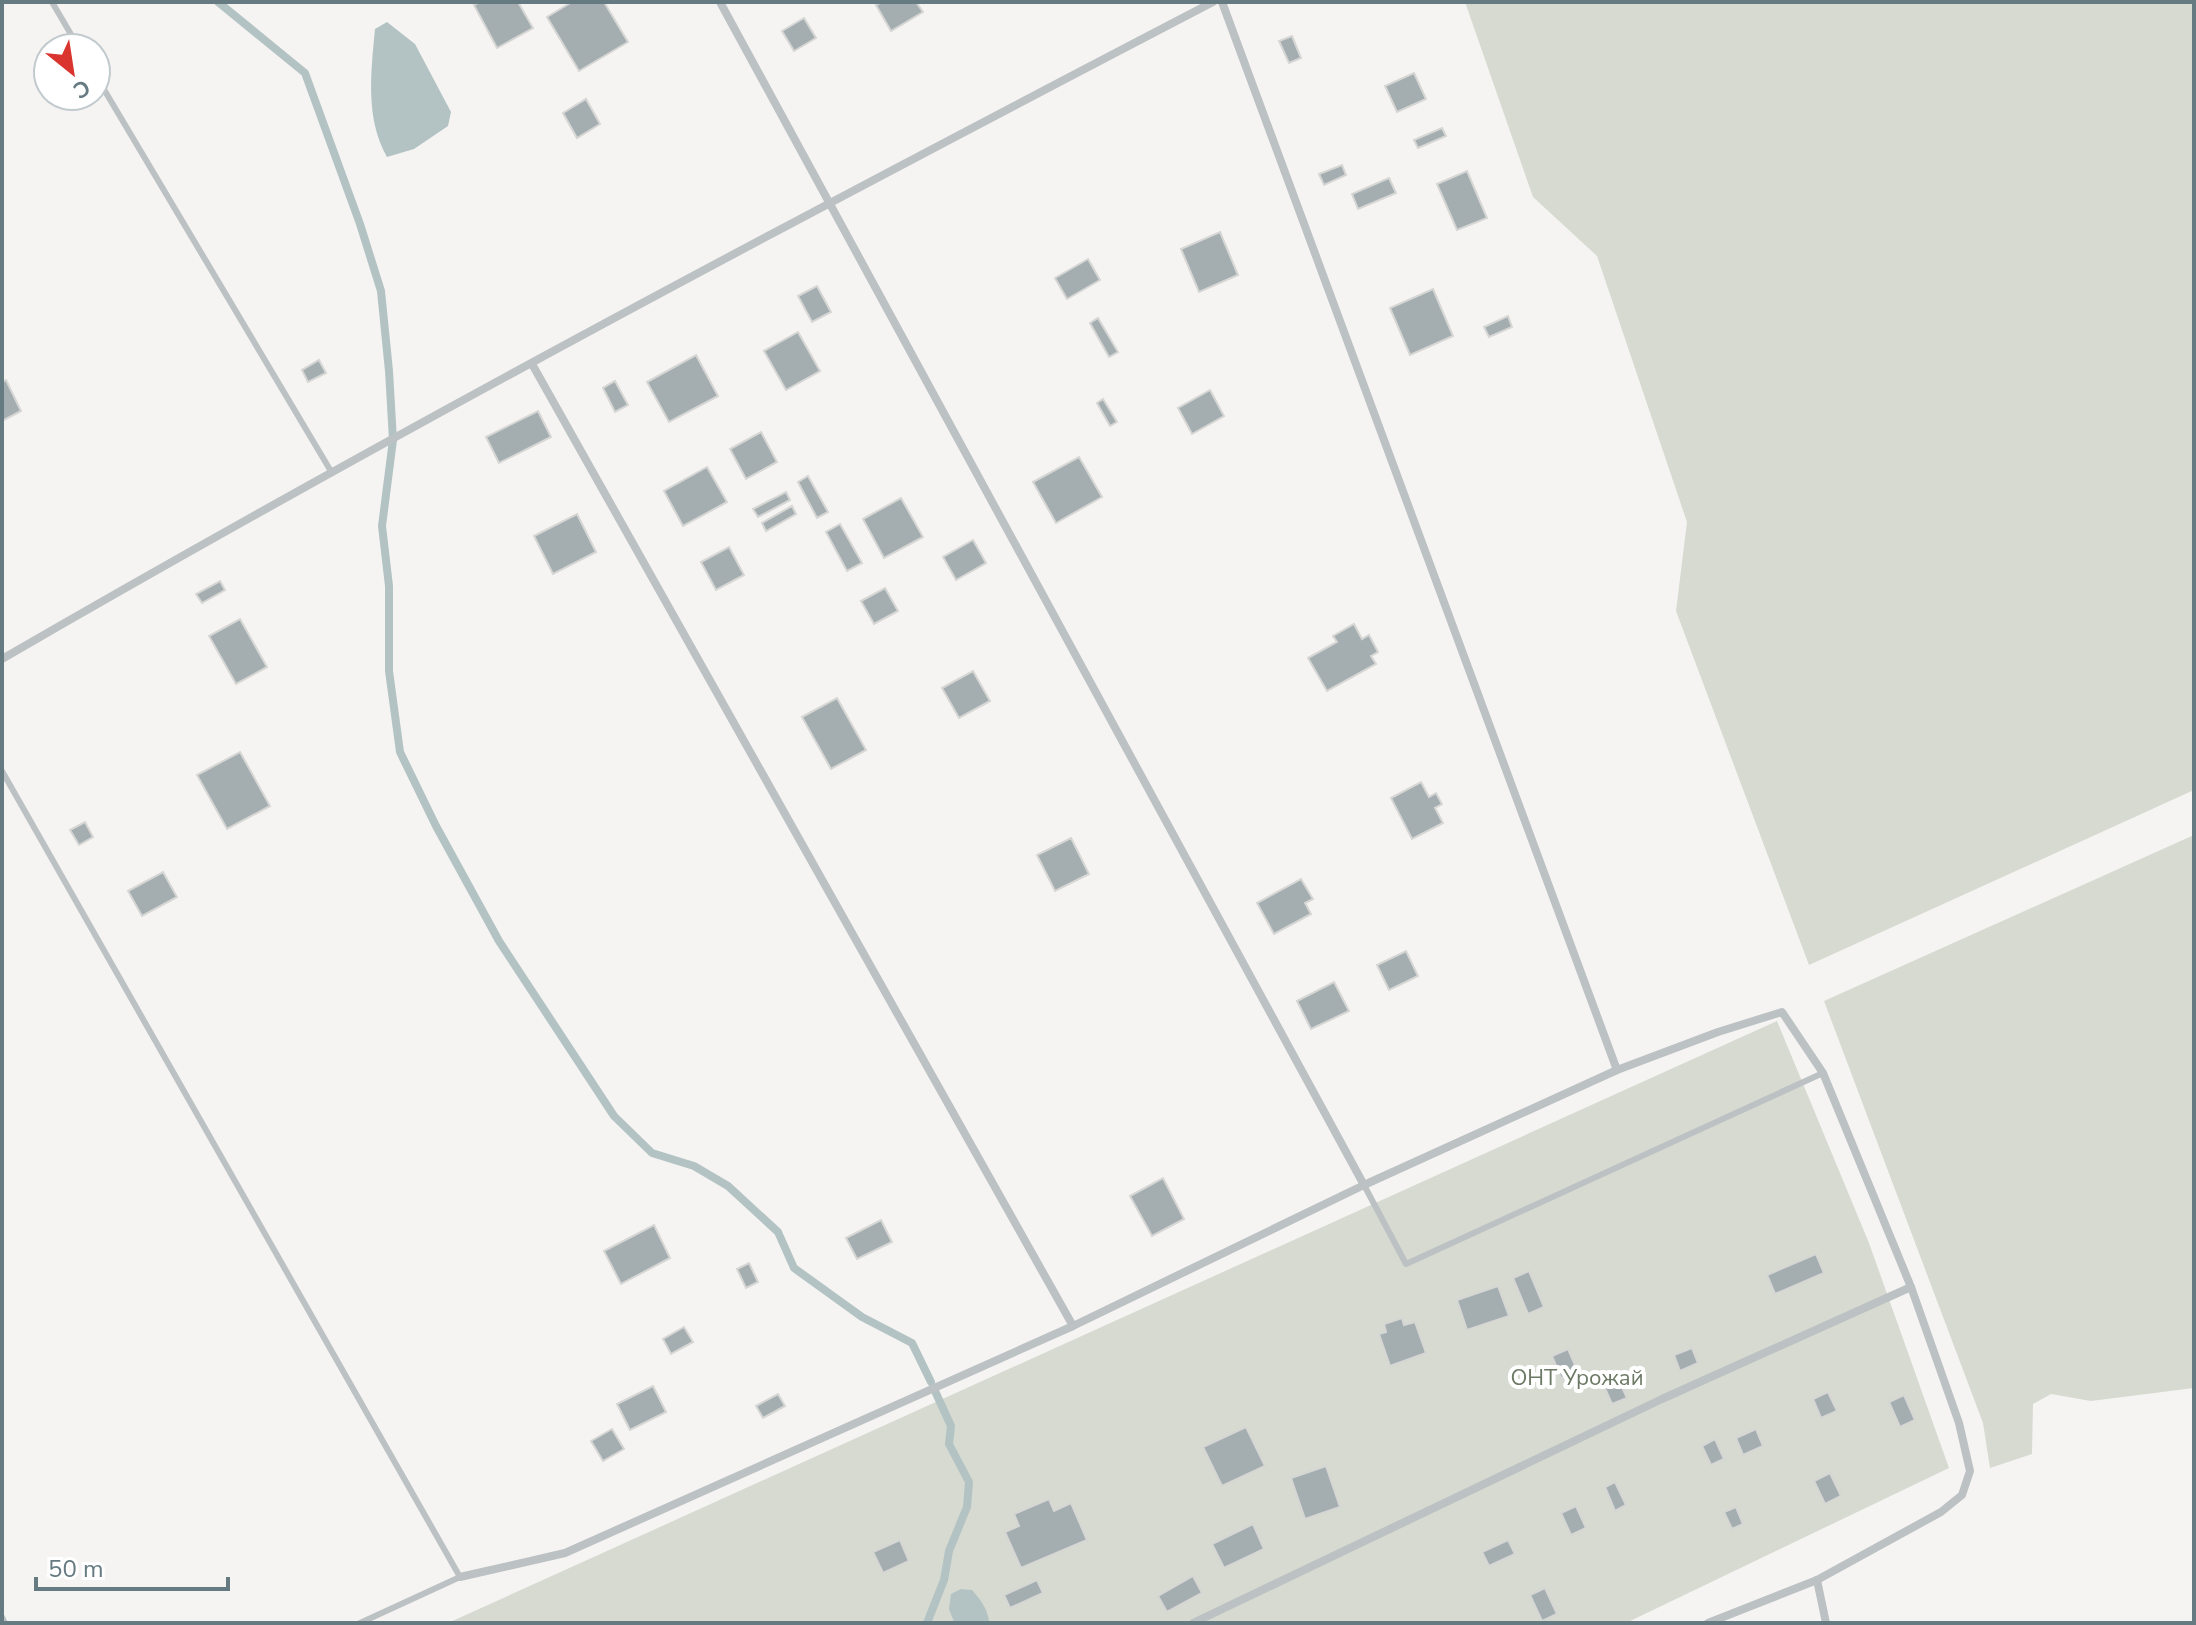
<svg xmlns="http://www.w3.org/2000/svg" width="2196" height="1625" font-family="'Nunito Sans',sans-serif">
<rect width="100%" height="100%" fill="#f5f4f2"/>
<g fill="#d6dad1">
<polygon points="1465,2 2194,2 2194,790 1809,965 1676,611 1687,522 1597,256 1533,197"/>
<polygon points="2194,835 2194,1388 2091,1401 2051,1394 2033,1404 2032,1454 1990,1468 1983,1423 1824,1001"/>
<polygon points="1777,1021 1869,1243 1949,1468 1626,1623 448,1623"/>
</g>
<g fill="#b3c3c4">
<path d="M387 22 415 44 451 112 448 126 414 149 387 157C365 118 371 72 375 29Z"/>
<path d="M961 1589 972 1590C980 1599 987 1608 989 1621L987 1623 954 1622 949 1609 951 1594Z"/>
</g>
<g fill="none" stroke-linecap="round" stroke-linejoin="round">
<g stroke="#b3c3c4" stroke-width="8">
<polyline points="218,2 305,73 360,224 381,291 389,371 393,440 382,526 389,586 389,671 400,752 436,826 499,941 614,1116 652,1153 694,1166 728,1186 778,1232 794,1268 862,1317 912,1343 931,1382"/>
<polyline points="927,1623 944,1580 949,1551 967,1507 969,1482 949,1444 951,1426 935,1391"/>
</g>
</g>
<g fill="#a4aeb1" stroke="#d6d6d4" stroke-width="2">
<polygon points="480,2 518,2 533,28 497,48 474,5"/>
<polygon points="572,2 604,2 628,42 579,71 547,17"/>
<polygon points="882,2 916,2 923,12 891,31 876,5"/>
<polygon points="804,18 816,38 794,51 782,31"/>
<polygon points="1292,36 1301,58 1289,63 1279,41"/>
<polygon points="1414,73 1426,99 1397,112 1385,86"/>
<polygon points="586,99 600,124 577,138 563,113"/>
<polygon points="1442,128 1446,136 1418,148 1414,140"/>
<polygon points="1342,165 1346,175 1324,185 1319,174"/>
<polygon points="1467,171 1487,218 1457,230 1437,184"/>
<polygon points="1389,178 1396,193 1358,209 1352,194"/>
<polygon points="1220,232 1238,275 1199,292 1181,249"/>
<polygon points="1088,259 1100,280 1067,299 1055,278"/>
<polygon points="817,286 831,312 812,322 798,296"/>
<polygon points="1433,289 1453,336 1410,355 1390,308"/>
<polygon points="1508,316 1512,327 1489,337 1484,327"/>
<polygon points="1098,318 1118,352 1109,357 1090,323"/>
<polygon points="798,332 820,371 786,390 764,351"/>
<polygon points="696,355 718,396 669,422 647,382"/>
<polygon points="319,360 326,373 308,382 302,370"/>
<polygon points="6,380 21,411 2,421 2,382"/>
<polygon points="615,381 628,405 615,412 603,388"/>
<polygon points="1210,390 1224,416 1192,434 1178,408"/>
<polygon points="1103,399 1117,422 1110,426 1097,403"/>
<polygon points="538,411 551,437 499,463 486,437"/>
<polygon points="761,432 777,462 746,479 730,449"/>
<polygon points="1079,457 1102,497 1056,523 1033,482"/>
<polygon points="707,467 727,502 683,526 664,491"/>
<polygon points="808,476 828,512 817,518 798,482"/>
<polygon points="786,492 790,500 758,517 753,509"/>
<polygon points="901,498 923,537 884,558 863,519"/>
<polygon points="792,506 796,514 766,531 762,523"/>
<polygon points="577,514 596,552 553,574 534,536"/>
<polygon points="840,524 862,563 847,571 826,532"/>
<polygon points="973,540 986,563 956,580 943,557"/>
<polygon points="729,547 744,575 716,590 701,562"/>
<polygon points="220,581 225,590 202,603 196,594"/>
<polygon points="885,588 898,611 874,624 861,601"/>
<polygon points="240,619 267,667 236,684 209,636"/>
<polygon points="1354,624 1362,639 1369,635 1378,652 1371,656 1376,664 1327,691 1308,658 1337,642 1333,636"/>
<polygon points="973,671 990,701 959,718 942,688"/>
<polygon points="837,698 866,750 831,769 802,717"/>
<polygon points="240,752 270,806 227,829 197,775"/>
<polygon points="1421,782 1429,797 1436,793 1442,804 1435,808 1443,823 1412,839 1391,798"/>
<polygon points="85,822 93,837 79,845 70,830"/>
<polygon points="1071,838 1089,874 1055,891 1037,855"/>
<polygon points="163,872 177,897 142,916 128,891"/>
<polygon points="1301,879 1313,899 1305,903 1311,914 1274,934 1257,903"/>
<polygon points="1406,951 1418,976 1389,990 1377,965"/>
<polygon points="1334,982 1349,1011 1311,1029 1297,1001"/>
<polygon points="1163,1178 1184,1219 1152,1236 1130,1196"/>
<polygon points="881,1220 892,1242 857,1259 846,1238"/>
<polygon points="654,1225 670,1258 621,1284 604,1251"/>
<polygon points="1816,1254 1824,1273 1775,1294 1767,1275"/>
<polygon points="749,1263 758,1282 746,1288 737,1269"/>
<polygon points="1529,1271 1544,1307 1528,1314 1513,1278"/>
<polygon points="1498,1286 1509,1316 1467,1330 1457,1300"/>
<polygon points="1402,1318 1404,1325 1415,1322 1426,1353 1390,1366 1379,1334 1386,1332 1384,1324"/>
<polygon points="684,1327 693,1342 671,1354 663,1339"/>
<polygon points="1692,1348 1698,1363 1680,1371 1674,1355"/>
<polygon points="1568,1349 1578,1372 1561,1378 1552,1356"/>
<polygon points="1618,1378 1627,1398 1612,1404 1603,1384"/>
<polygon points="653,1386 666,1412 630,1430 617,1404"/>
<polygon points="1828,1392 1837,1411 1821,1418 1813,1399"/>
<polygon points="778,1394 785,1406 763,1418 756,1406"/>
<polygon points="1904,1395 1915,1420 1900,1427 1889,1402"/>
<polygon points="1246,1427 1265,1466 1222,1486 1203,1447"/>
<polygon points="612,1429 624,1449 603,1461 591,1441"/>
<polygon points="1756,1429 1763,1446 1743,1455 1736,1438"/>
<polygon points="1715,1439 1724,1459 1711,1465 1702,1446"/>
<polygon points="1326,1466 1340,1507 1305,1519 1291,1478"/>
<polygon points="1830,1473 1841,1496 1825,1504 1814,1481"/>
<polygon points="1615,1482 1626,1505 1615,1511 1605,1487"/>
<polygon points="1049,1499 1054,1511 1071,1503 1087,1540 1021,1568 1005,1532 1019,1526 1014,1514"/>
<polygon points="1576,1506 1586,1528 1571,1535 1561,1513"/>
<polygon points="1736,1507 1743,1524 1732,1529 1724,1512"/>
<polygon points="1253,1524 1264,1549 1224,1568 1212,1544"/>
<polygon points="900,1540 909,1561 883,1573 873,1552"/>
<polygon points="1508,1540 1515,1554 1489,1566 1482,1552"/>
<polygon points="1193,1576 1202,1593 1167,1612 1158,1596"/>
<polygon points="1037,1580 1043,1593 1010,1608 1004,1595"/>
<polygon points="1545,1588 1557,1614 1542,1621 1530,1595"/>
</g>
<g fill="none" stroke-linecap="round" stroke-linejoin="round">
<g stroke="#bcc1c3" stroke-width="6">
<polyline points="52,2 79,48"/>
<polyline points="96,76 332,473"/>
<polyline points="2,771 460,1577 360,1623"/>
<polyline points="1364,1185 1406,1264 1823,1073"/>
<polyline points="2,1617 5,1623"/>
</g>
<g stroke="#bcc1c3" stroke-width="8">
<polyline points="720,2 1364,1185"/>
<polyline points="1222,2 1617,1070"/>
<polyline points="532,364 1073,1326"/>
<path d="M2 659C399 429 806 214 1213 2"/>
<polyline points="460,1577 565,1553 1073,1326 1364,1185 1617,1070 1718,1032 1782,1012 1823,1073 1911,1287 1959,1423 1970,1471 1962,1495 1941,1512 1817,1580 1708,1623"/>
<polyline points="1817,1580 1826,1623"/>
<polyline points="1193,1623 1662,1399 1911,1287"/>
</g>
</g>
<g text-anchor="middle" dominant-baseline="central" stroke-width="8" stroke-linejoin="round" paint-order="stroke">
<g font-size="22" fill="#6c7964" stroke="#fff">
<text x="1577" y="1378">ОНТ Урожай</text>
</g>
</g>
<rect width="2196" height="1625" fill="none" stroke="#667a81" stroke-width="8"/>
<g transform="translate(72 72) rotate(150)"><circle r="38" fill="#ffffff" stroke="#c2cacd" stroke-width="2"/>
<path d="M0-6L14 30L0 20L-14 30Z" fill="#d9352e"/>
<text y="-12" font-size="22" font-weight="bold" text-anchor="middle" fill="#667a81">С</text>
</g>
<path d="M36 1577v12h192v-12" fill="none" stroke="#667a81" stroke-width="4"/>
<text x="48" y="1577" font-size="24" fill="#667a81" stroke="#ffffff" stroke-width="6" paint-order="stroke">50 m</text>
</svg>
